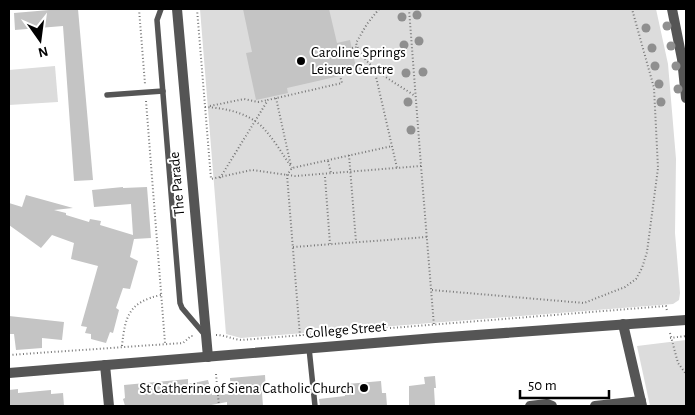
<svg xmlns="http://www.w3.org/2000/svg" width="695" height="415" font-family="'Alegreya Sans',sans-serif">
<rect width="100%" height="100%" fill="#fff"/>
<g fill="#dcdcdc">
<polygon points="200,9 656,9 668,64 676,159 675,233 680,293 679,300 673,304 241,338 226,334"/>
<polygon points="55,66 58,102 9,105 9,70"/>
<polygon points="686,340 686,406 650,406 637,346"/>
</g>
<g fill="#c4c4c4">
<polygon points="61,9 78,9 93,180 74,181 63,26 15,30 14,13"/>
<polygon points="243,9 329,9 337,43 350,40 357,72 287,88 288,93 256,100 246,53 252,52"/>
<polygon points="123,187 123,188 147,187 151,238 134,239 130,257 138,261 130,289 123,288 116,308 119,310 113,333 110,332 106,343 91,339 91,334 85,333 87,327 81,326 98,266 71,259 74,243 52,235 41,248 9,225 9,203 22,207 26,195 73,208 54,210 66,213 66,215 89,222 90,219 101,221 100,225 133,235 131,204 94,207 92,190"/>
<polygon points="9,316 64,322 62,340 42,338 42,348 16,350 14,334 9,334"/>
<polygon points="265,375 266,393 262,393 263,406 232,406 232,405 227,405 227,402 206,406 125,406 123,399 125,398 124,385 188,379 188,384 208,380 212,395 231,394 230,378"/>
<polygon points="435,376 436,388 434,388 435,406 409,406 409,386 425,384 424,377"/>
<polygon points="381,381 382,393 386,393 387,406 320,406 319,399 345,396 344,388 348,388 347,384"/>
<polygon points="18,389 18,393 51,390 51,394 63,393 64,406 9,406 9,390"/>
</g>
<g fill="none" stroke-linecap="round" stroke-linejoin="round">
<g stroke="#777" stroke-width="2" stroke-dasharray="1 2.5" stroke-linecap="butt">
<polyline points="139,9 145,84"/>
<polyline points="197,9 211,179 252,170 295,176 421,166 409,9"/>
<path d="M379 9 367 24 356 43C364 68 395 82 415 96"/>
<polyline points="686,9 686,11"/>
<polyline points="352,48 358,47"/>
<polyline points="356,69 374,68 397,168"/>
<polyline points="276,98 291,166"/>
<polyline points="146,101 165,343"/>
<polyline points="210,106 244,99 258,102 268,100"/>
<path d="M205 107C222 108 240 111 255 121 268 129 283 155 292 168"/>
<polyline points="349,155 356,242"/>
<polyline points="328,161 331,173"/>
<polyline points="421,166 434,326"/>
<polyline points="325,177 330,244"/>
<polyline points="220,178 268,100 342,83 340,76"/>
<polyline points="293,247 427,237"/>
<polyline points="432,290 584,303 625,287 636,279 642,268 647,252 658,168 654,88 632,9"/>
<polyline points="670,333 678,363 686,374"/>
<path d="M216 335C225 335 232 339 241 340L666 306 667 311"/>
<polyline points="300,336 287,175 292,168 392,146"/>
<polyline points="670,338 686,336"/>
<path d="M122 346C125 316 129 302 161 295"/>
<polyline points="9,355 183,343 191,336 194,336"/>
<polyline points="216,374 219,406"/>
</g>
<g stroke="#555" stroke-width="5.5">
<polyline points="161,9 157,20 180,303 182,308 205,335"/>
<polyline points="107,95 163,91"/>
<polyline points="309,348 315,406"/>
</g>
<g stroke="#555" stroke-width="10">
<polyline points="177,9 208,357"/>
<polyline points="672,9 682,59 686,98"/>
<polyline points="623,324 642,406"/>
<polyline points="105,365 109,406"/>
<polyline points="9,373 435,338 686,320"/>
<polyline points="530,406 547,404 552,406"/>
<polyline points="595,406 641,401"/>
</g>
</g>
<g fill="#8f8f8f">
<circle cx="417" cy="15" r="4.5"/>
<circle cx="402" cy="17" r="4.5"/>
<circle cx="667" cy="26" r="4.5"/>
<circle cx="646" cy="28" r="4.5"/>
<circle cx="419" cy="41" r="4.5"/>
<circle cx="404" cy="45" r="4.5"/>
<circle cx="671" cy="46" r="4.5"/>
<circle cx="652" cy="48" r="4.5"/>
<circle cx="655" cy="66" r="4.5"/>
<circle cx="676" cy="66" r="4.5"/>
<circle cx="423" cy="72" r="4.5"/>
<circle cx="406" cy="73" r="4.5"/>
<circle cx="659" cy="84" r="4.5"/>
<circle cx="678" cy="89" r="4.5"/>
<circle cx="408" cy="102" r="4.5"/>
<circle cx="661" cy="102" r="4.5"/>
<circle cx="411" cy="130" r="4.5"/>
</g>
<g fill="#000" stroke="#fff" stroke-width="2">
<circle cx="301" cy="61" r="5"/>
<circle cx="364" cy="388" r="5"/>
</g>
<g text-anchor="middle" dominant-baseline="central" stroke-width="4" stroke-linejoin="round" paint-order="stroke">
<g font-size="15" fill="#000" stroke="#fff" text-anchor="start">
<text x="311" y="52">Caroline Springs<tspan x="311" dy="17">Leisure Centre</tspan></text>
<text x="354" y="388" text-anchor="end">St Catherine of Siena Catholic Church</text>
</g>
<g font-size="15" fill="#000" stroke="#fff">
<text transform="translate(177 184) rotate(-95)">The Parade</text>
<text transform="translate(346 330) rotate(-5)">College Street</text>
</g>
</g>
<rect width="695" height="415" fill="none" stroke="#000000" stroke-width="20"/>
<g transform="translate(40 40) rotate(166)" stroke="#ffffff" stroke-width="4" paint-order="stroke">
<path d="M0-4L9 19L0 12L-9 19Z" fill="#000000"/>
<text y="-8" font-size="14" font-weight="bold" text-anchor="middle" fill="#000000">N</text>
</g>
<path d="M520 390v8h89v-8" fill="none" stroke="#000000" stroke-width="2.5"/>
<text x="528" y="390" font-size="15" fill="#000000" stroke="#ffffff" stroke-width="4" paint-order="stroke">50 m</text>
</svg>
